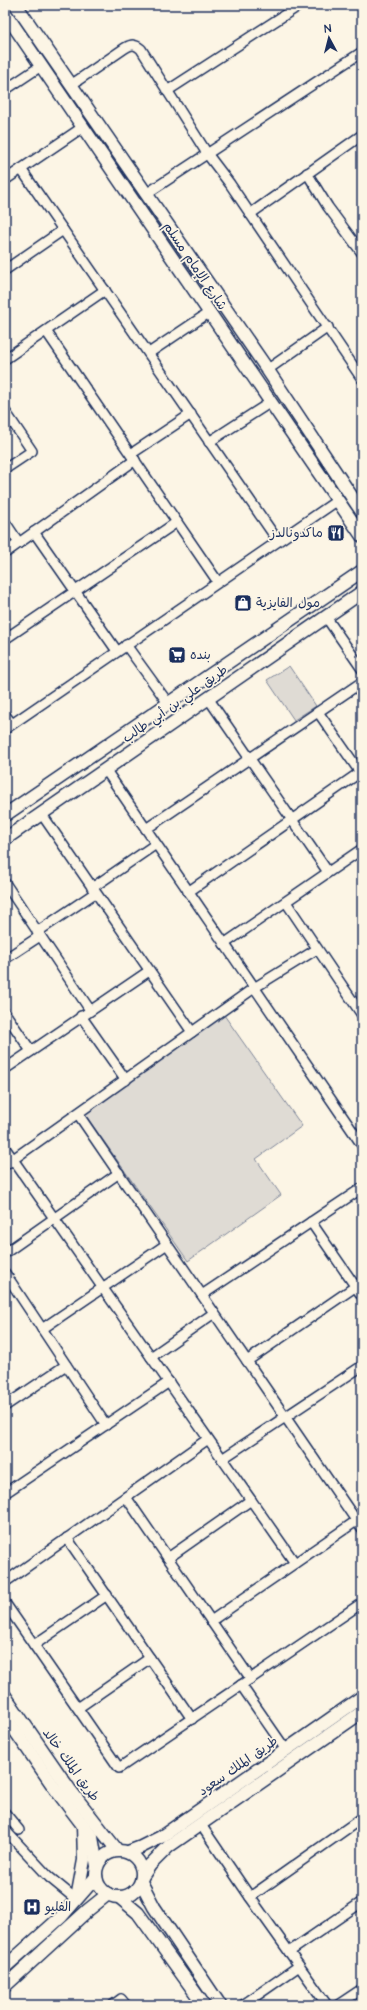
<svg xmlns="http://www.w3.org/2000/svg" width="367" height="2010" font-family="'Architects Daughter','Playpen Sans Arabic',sans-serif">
<rect width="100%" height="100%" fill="#fcf5e5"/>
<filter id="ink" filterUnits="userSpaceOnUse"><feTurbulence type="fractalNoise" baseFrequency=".025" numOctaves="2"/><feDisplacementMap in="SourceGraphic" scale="8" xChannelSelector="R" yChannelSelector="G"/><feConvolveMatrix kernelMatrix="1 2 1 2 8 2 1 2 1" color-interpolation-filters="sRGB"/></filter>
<g filter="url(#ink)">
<g fill="#dfdbd4" stroke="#7d8599">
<polygon points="289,666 316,706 294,720 267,680"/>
<polygon points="224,1015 302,1126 256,1159 281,1195 188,1261 84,1113"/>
</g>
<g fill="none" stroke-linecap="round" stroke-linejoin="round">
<g stroke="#1b2f5e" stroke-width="12">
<g id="street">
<path d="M71 85 125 48C132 44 135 44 141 49L208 155 230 184 362 379"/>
<polyline points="5,90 41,66"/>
<polyline points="167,91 300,5"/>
<polyline points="21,169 278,541"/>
<polyline points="307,173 328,207 362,253"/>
<polyline points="5,180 83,127"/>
<polyline points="146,194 362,52"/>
<polyline points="250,214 362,135"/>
<polyline points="5,270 63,230"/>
<polyline points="46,331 218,582"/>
<polyline points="149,353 210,312"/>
<polyline points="5,359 105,290"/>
<polyline points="267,370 328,327"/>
<polyline points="5,411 32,451 5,469"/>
<polyline points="209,442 271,402"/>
<polyline points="131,454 191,414"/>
<polyline points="5,522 19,543"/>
<polyline points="34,532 117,651"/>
<polyline points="5,553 135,460"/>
<polyline points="326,617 362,669"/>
<polyline points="5,639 177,522"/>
<polyline points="126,645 168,703"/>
<polyline points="208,698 328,872"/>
<polyline points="318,712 362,775"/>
<polyline points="5,715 12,724"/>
<polyline points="5,729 338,500"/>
<polyline points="105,769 362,1145"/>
<polyline points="41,813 192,1032"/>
<polyline points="146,829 362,682"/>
<polyline points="5,883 90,1010"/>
<polyline points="92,888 156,844"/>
<polyline points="188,892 362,771"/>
<polyline points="286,902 362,1015"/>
<polyline points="37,932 95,893"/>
<polyline points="224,944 362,849"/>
<polyline points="5,959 40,936"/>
<polyline points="5,1013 31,1051"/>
<polyline points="81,1016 126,1080"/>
<polyline points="5,1069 149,971"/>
<polyline points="78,1114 362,1529"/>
<polyline points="5,1148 295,1563"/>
<polyline points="5,1165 254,988 317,949"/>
<polyline points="311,1222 362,1296"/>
<polyline points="5,1253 119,1173"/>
<polyline points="5,1273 106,1425"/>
<polyline points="202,1295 362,1188"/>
<polyline points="42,1329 167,1244"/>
<polyline points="151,1357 214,1313"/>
<polyline points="247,1361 362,1282"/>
<polyline points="5,1406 66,1365"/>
<polyline points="222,1459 362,1366"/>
<polyline points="5,1493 169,1382"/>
<polyline points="126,1497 251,1679"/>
<polyline points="67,1538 192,1719"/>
<polyline points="168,1558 251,1500"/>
<polyline points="5,1582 208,1439"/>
<polyline points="5,1603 119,1768 362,1603"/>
<polyline points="211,1621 362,1517"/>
<polyline points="34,1645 107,1595"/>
<polyline points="241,1685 286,1750"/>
<polyline points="78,1708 150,1658"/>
<polyline points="5,1813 19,1830"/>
<polyline points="201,1825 250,1897 327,2005"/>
<polyline points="5,1830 49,1877 77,1900"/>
<polyline points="250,1897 362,1818"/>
<polyline points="289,1952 362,1902"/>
<polyline points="113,2005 121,1999 126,2005"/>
<polyline points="243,2005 299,1966"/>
<polyline points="338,2005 362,1989"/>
</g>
</g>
<g stroke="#1b2f5e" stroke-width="15">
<g id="secondary">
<polyline points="16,5 263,363 362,512"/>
<polyline points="5,13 362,536"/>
<polyline points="5,815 362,571"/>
<polyline points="5,839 362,592"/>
<polyline points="5,1696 70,1790 117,1850"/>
<polyline points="5,1716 56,1790 92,1837 97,1866"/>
<circle cx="119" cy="1874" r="23"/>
<polyline points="128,1852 141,1847 161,1837 362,1697"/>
<polyline points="142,1877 150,1865 169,1846 362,1712"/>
<polyline points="141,1882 154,1907 220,2005"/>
<polyline points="119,1897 138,1913 204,2005"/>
<polyline points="77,1898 84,1860 83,1825"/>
<polyline points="5,1967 61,1917 96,1877"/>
<polyline points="5,1986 88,1910 108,1894"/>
</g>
</g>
<use href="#street" stroke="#fcf5e5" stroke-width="9"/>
<use href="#secondary" stroke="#fcf5e5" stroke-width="12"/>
</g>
</g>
<defs>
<g id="restaurant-square" transform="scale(0.9)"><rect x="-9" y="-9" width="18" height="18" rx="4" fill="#1b2f5e" stroke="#fcf5e5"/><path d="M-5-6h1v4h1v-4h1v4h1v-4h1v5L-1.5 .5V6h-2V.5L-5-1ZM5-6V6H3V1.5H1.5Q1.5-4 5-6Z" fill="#fff"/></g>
<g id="shop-square" transform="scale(0.9)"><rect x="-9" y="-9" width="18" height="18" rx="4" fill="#1b2f5e" stroke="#fcf5e5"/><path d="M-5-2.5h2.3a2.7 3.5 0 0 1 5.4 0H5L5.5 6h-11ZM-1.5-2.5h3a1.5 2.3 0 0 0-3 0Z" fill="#fff"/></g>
<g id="supermarket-square" transform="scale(0.9)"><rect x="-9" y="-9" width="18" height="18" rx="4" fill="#1b2f5e" stroke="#fcf5e5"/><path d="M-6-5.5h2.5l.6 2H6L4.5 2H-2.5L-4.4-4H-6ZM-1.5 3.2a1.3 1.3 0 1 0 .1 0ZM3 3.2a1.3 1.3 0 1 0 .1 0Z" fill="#fff"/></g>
<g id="hospital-square" transform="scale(0.9)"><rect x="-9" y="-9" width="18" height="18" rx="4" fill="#1b2f5e" stroke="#fcf5e5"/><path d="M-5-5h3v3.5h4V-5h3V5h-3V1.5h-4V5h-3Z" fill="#fff"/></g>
</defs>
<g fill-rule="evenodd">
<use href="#restaurant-square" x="336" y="533"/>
<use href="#shop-square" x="243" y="603"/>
<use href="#supermarket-square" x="177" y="655"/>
<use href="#hospital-square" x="32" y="1907"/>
</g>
<g text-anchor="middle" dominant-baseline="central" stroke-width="3.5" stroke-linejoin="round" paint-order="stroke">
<g font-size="13" fill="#1b2f5e" stroke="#fcf5e5">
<text transform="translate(195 266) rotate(56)">شارع الإمام مسلم</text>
<text transform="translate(175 704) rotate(-35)">طريق علي بن أبي طالب</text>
<text transform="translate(71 1765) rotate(54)">طريق الملك خالد</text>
<text transform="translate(238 1766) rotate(-35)">طريق الملك سعود</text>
</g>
<g font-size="13" fill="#1b2f5e" stroke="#fcf5e5" text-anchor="start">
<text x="323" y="533" text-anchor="end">ماكدونالدز</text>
<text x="256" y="603">مول الفايزية</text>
<text x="190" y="655">بنده</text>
<text x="45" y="1907">الفليو</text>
</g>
</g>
<rect width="367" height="2010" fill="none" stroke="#fcf5e5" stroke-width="20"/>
<rect x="10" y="10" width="347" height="1990" fill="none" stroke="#1b2f5e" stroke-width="1.5" filter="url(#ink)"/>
<g transform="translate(329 38) rotate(353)" stroke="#fcf5e5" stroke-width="3" paint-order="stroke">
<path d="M0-3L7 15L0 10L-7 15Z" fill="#1b2f5e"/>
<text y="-6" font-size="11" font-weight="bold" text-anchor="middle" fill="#1b2f5e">N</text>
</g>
</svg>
